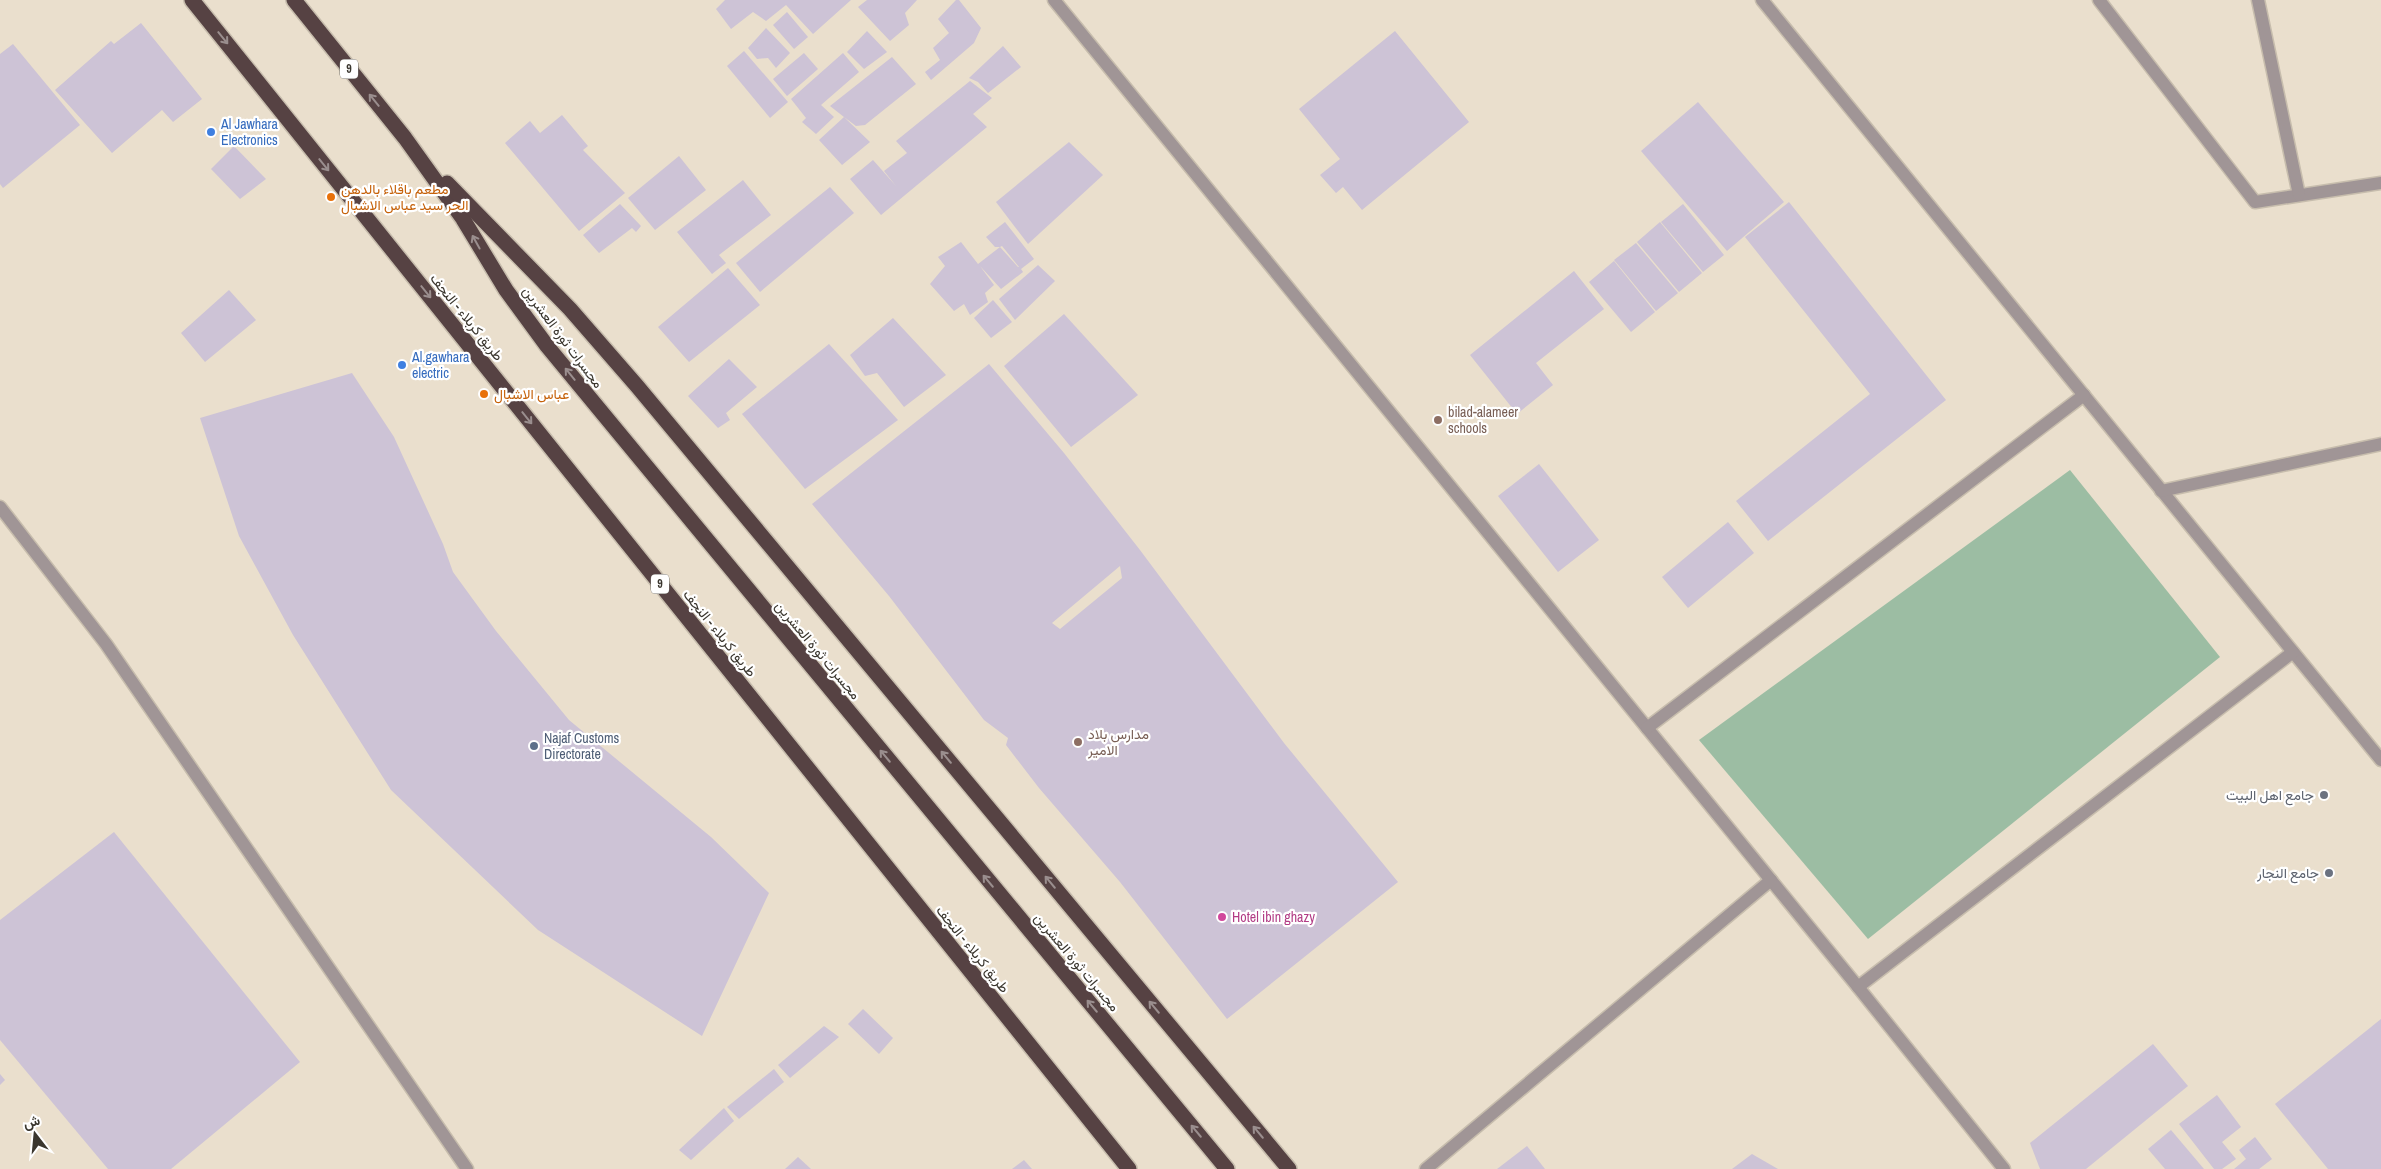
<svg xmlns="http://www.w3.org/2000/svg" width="2381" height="1169" font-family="'Archivo Narrow',Vazirmatn,sans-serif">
<rect width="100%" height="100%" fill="#eadfcd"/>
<polygon fill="#9cbda3" points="2070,470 2220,657 1868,939 1699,740"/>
<g fill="#cdc3d6" fill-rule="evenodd">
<polygon points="725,0 851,0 813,34 786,5 766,21 753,12 731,29 716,9"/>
<polygon points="867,0 917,0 905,13 909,25 890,41 858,7"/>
<polygon points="956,0 959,0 981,28 974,43 931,80 925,72 940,60 933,48 949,33 938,19"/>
<polygon points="787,12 808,37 794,49 773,25"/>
<polygon points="141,23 202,99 173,122 162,110 112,153 55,90 111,41 114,44"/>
<polygon points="766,28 790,53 776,68 768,58 757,59 748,48"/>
<polygon points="867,31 887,52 864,69 847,52"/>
<polygon points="1395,31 1469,122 1362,210 1343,187 1336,193 1320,175 1340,159 1299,109"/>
<polygon points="13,44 80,125 3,188 0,184 0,54"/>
<polygon points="1003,46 1021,67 988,93 978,82 969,78"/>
<polygon points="744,51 788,102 770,118 727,66"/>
<polygon points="804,53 818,69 787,96 773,79"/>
<polygon points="843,53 859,72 821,105 834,117 816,134 802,122 806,118 791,99"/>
<polygon points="892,57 916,84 865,125 856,126 844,117 870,142 842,165 819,140 844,117 830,106"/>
<polygon points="970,81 992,98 973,114 987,127 881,215 850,179 873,160 896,186 884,171 907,153 896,141"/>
<polygon points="1698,102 1784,202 1727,251 1641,151"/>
<polygon points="562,115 588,146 583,150 625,193 579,231 505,143 530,121 540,133"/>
<polygon points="1069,142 1103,175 1028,244 996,202"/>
<polygon points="234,146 266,179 240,199 211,169"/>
<polygon points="679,156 706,190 655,230 628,198"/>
<polygon points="743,180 771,215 719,255 726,263 712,274 677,232"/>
<polygon points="830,187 854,213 760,292 736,263"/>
<polygon points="1789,202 1946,400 1768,541 1736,501 1870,394 1745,237"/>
<polygon points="620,204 641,226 636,232 632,228 599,253 583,235"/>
<polygon points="1683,204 1724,255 1703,272 1661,222"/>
<path d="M1005 222 1034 259 1021 269 1023 272 1001 289 980 266 994 285 985 293 988 302 970 315 964 304 954 311 930 284 945 266 938 257 961 242 978 264 1000 247H995L986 237ZM1002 246 1019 267H1018L1000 247Z"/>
<polygon points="1660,222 1702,273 1679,292 1637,242"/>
<polygon points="1636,243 1678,293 1656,311 1614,260"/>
<polygon points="1614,261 1655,312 1631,332 1589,282"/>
<polygon points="1038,265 1055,281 1015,320 999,299"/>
<polygon points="728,268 760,305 689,362 658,327"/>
<polygon points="1574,271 1604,309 1536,363 1553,385 1517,414 1470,355"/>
<polygon points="229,290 256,320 205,362 181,333"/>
<polygon points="993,300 1012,322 991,338 974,318"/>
<polygon points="1064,314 1138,395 1071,447 1004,366"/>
<polygon points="893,318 946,375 904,407 877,373 865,376 850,355"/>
<polygon points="829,344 898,420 805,489 742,414"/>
<polygon points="729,359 757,387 726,413 730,420 718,428 688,396"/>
<path d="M989 364 1064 453 1140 550 1284 743 1398 882 1227 1019 1120 882 1039 788 1006 745 1008 738 984 720 889 596 812 504ZM1120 566 1122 578 1060 629 1052 623Z"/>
<polygon points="352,373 394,437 443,544 453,572 496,631 569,720 711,837 769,893 702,1036 538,930 391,790 293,635 239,536 200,418"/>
<polygon points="1539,464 1599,540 1558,572 1498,496"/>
<polygon points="1728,522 1754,553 1688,608 1662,577"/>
<polygon points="114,832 300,1062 171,1169 108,1169 0,1040 0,920"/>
<polygon points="863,1009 893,1038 879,1054 848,1024"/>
<polygon points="2381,1019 2381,1169 2328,1169 2275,1104"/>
<polygon points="824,1026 839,1037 790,1078 778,1065"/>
<polygon points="2153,1044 2188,1086 2086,1169 2040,1169 2030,1143"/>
<polygon points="774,1069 784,1082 739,1119 727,1107"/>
<polygon points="0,1074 5,1080 0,1085"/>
<polygon points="2217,1095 2241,1127 2222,1142 2236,1159 2222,1169 2214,1169 2179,1124"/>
<polygon points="724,1108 734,1121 691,1160 679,1150"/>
<polygon points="2171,1130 2204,1169 2165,1169 2148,1149"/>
<polygon points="2255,1137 2272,1159 2259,1169 2234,1169 2246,1159 2239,1150"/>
<polygon points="1527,1146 1545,1169 1497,1169"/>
<polygon points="1752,1154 1778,1169 1732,1169"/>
<polygon points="798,1157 811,1169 785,1169"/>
<polygon points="1024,1160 1032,1169 1012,1169"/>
</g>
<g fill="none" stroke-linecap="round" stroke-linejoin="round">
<g stroke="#c7bdad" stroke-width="15">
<polyline id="lane" points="0,507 106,644 467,1169"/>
</g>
<g stroke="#c7bdad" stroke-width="15">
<g id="street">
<polyline points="1054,0 1858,987 2004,1169"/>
<polyline points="1762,0 2381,760"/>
<polyline points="2099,0 2255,202 2381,183"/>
<polyline points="2258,0 2299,195"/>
<polyline points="2161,491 2381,444"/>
<polyline points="1647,728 2084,395"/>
<polyline points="1858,987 2293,652"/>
<polyline points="1426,1169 1771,880"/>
</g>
</g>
<g stroke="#c7bdad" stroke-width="18">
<g id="highway">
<polyline points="192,0 1129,1169"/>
<polyline points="294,0 405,138 463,219 506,290 547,346 1227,1169"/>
<polyline points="447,183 570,309 637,386 1289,1169"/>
</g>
</g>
<use href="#lane" stroke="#a09596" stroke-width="12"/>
<use href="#street" stroke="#a09596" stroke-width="12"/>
<use href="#highway" stroke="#564243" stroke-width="15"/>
</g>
<defs><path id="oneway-shaft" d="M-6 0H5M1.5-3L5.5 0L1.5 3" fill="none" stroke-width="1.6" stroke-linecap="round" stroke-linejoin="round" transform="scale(1.25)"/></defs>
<g stroke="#9a8e8e">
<use href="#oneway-shaft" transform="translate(223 38) rotate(51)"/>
<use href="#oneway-shaft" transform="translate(374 100) rotate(-129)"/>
<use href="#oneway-shaft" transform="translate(324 165) rotate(51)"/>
<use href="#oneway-shaft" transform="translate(476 242) rotate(-119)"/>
<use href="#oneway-shaft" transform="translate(426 292) rotate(51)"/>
<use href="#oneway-shaft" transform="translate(570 374) rotate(-129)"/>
<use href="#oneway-shaft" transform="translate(527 418) rotate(51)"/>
<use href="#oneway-shaft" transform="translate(885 756) rotate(-130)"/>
<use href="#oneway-shaft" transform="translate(946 757) rotate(-130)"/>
<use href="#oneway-shaft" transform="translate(988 881) rotate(-130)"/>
<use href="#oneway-shaft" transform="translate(1050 882) rotate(-130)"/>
<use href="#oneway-shaft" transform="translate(1092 1006) rotate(-130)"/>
<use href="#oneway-shaft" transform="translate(1154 1007) rotate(-130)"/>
<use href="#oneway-shaft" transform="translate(1196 1131) rotate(-130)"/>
<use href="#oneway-shaft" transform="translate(1258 1132) rotate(-130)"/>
</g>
<g fill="#3f7fe0" stroke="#fff" stroke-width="2">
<circle cx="211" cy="132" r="5"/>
<circle cx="402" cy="365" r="5"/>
</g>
<g fill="#e8710a" stroke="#fff" stroke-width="2">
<circle cx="331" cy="197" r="5"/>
<circle cx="484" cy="394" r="5"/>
</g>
<g fill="#8d6e63" stroke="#fff" stroke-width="2">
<circle cx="1438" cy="420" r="5"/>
<circle cx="1078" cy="742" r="5"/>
</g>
<circle fill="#5c6f8a" stroke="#fff" stroke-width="2" cx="534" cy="746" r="5"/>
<g fill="#6b7280" stroke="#fff" stroke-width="2">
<circle cx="2324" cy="795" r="5"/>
<circle cx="2329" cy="873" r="5"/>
</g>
<circle fill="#d1479c" stroke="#fff" stroke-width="2" cx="1222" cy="917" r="5"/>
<g text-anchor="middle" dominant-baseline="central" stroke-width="4.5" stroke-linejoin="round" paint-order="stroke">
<g fill="#fff" stroke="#75726d" stroke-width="1">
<rect x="340" y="59.5" width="18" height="19" rx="4"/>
<rect x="651" y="574.5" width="18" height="19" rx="4"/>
</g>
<g font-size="12" font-weight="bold" fill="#3a362e">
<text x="349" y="69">9</text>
<text x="660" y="584">9</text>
</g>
<g font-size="14" fill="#366cbe" stroke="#fff" text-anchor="start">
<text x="221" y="124">Al Jawhara<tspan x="221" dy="16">Electronics</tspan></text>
<text x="412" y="357">Al.gawhara<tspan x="412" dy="16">electric</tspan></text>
</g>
<g font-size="14" fill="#c56008" stroke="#fff" text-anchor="start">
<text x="341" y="189">مطعم باقلاء بالدهن<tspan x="341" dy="16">الحر سيد عباس الاشبال</tspan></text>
<text x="494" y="394">عباس الاشبال</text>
</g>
<g font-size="14" fill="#3a362e" stroke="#fff">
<text transform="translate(467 317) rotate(51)">طريق کربلاء - النجف</text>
<text transform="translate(563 337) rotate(53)">مجسرات ثورة العشرين</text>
<text transform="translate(720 633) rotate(51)">طريق کربلاء - النجف</text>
<text transform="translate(818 650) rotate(50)">مجسرات ثورة العشرين</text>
<text transform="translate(973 949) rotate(51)">طريق کربلاء - النجف</text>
<text transform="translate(1077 962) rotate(50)">مجسرات ثورة العشرين</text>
</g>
<g font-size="14" fill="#785e54" stroke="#fff" text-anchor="start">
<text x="1448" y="412">bilad-alameer<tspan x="1448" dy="16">schools</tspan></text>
<text x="1088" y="734">مدارس بلاد<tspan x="1088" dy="16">الامير</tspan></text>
</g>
<g font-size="14" fill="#4e5e75" stroke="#fff" text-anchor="start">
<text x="544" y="738">Najaf Customs<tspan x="544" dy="16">Directorate</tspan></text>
</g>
<g font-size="14" fill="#5b616d" stroke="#fff" text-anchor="end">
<text x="2314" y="795">جامع اهل البيت</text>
<text x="2319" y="873">جامع النجار</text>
</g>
<g font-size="14" fill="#b23c85" stroke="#fff" text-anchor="start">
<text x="1232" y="917">Hotel ibin ghazy</text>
</g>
</g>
<g transform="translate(35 1134) rotate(344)" stroke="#ffffff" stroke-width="4" paint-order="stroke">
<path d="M0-4L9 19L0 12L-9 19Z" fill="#3a362e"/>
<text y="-8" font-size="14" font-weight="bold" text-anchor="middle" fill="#3a362e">ش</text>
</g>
</svg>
